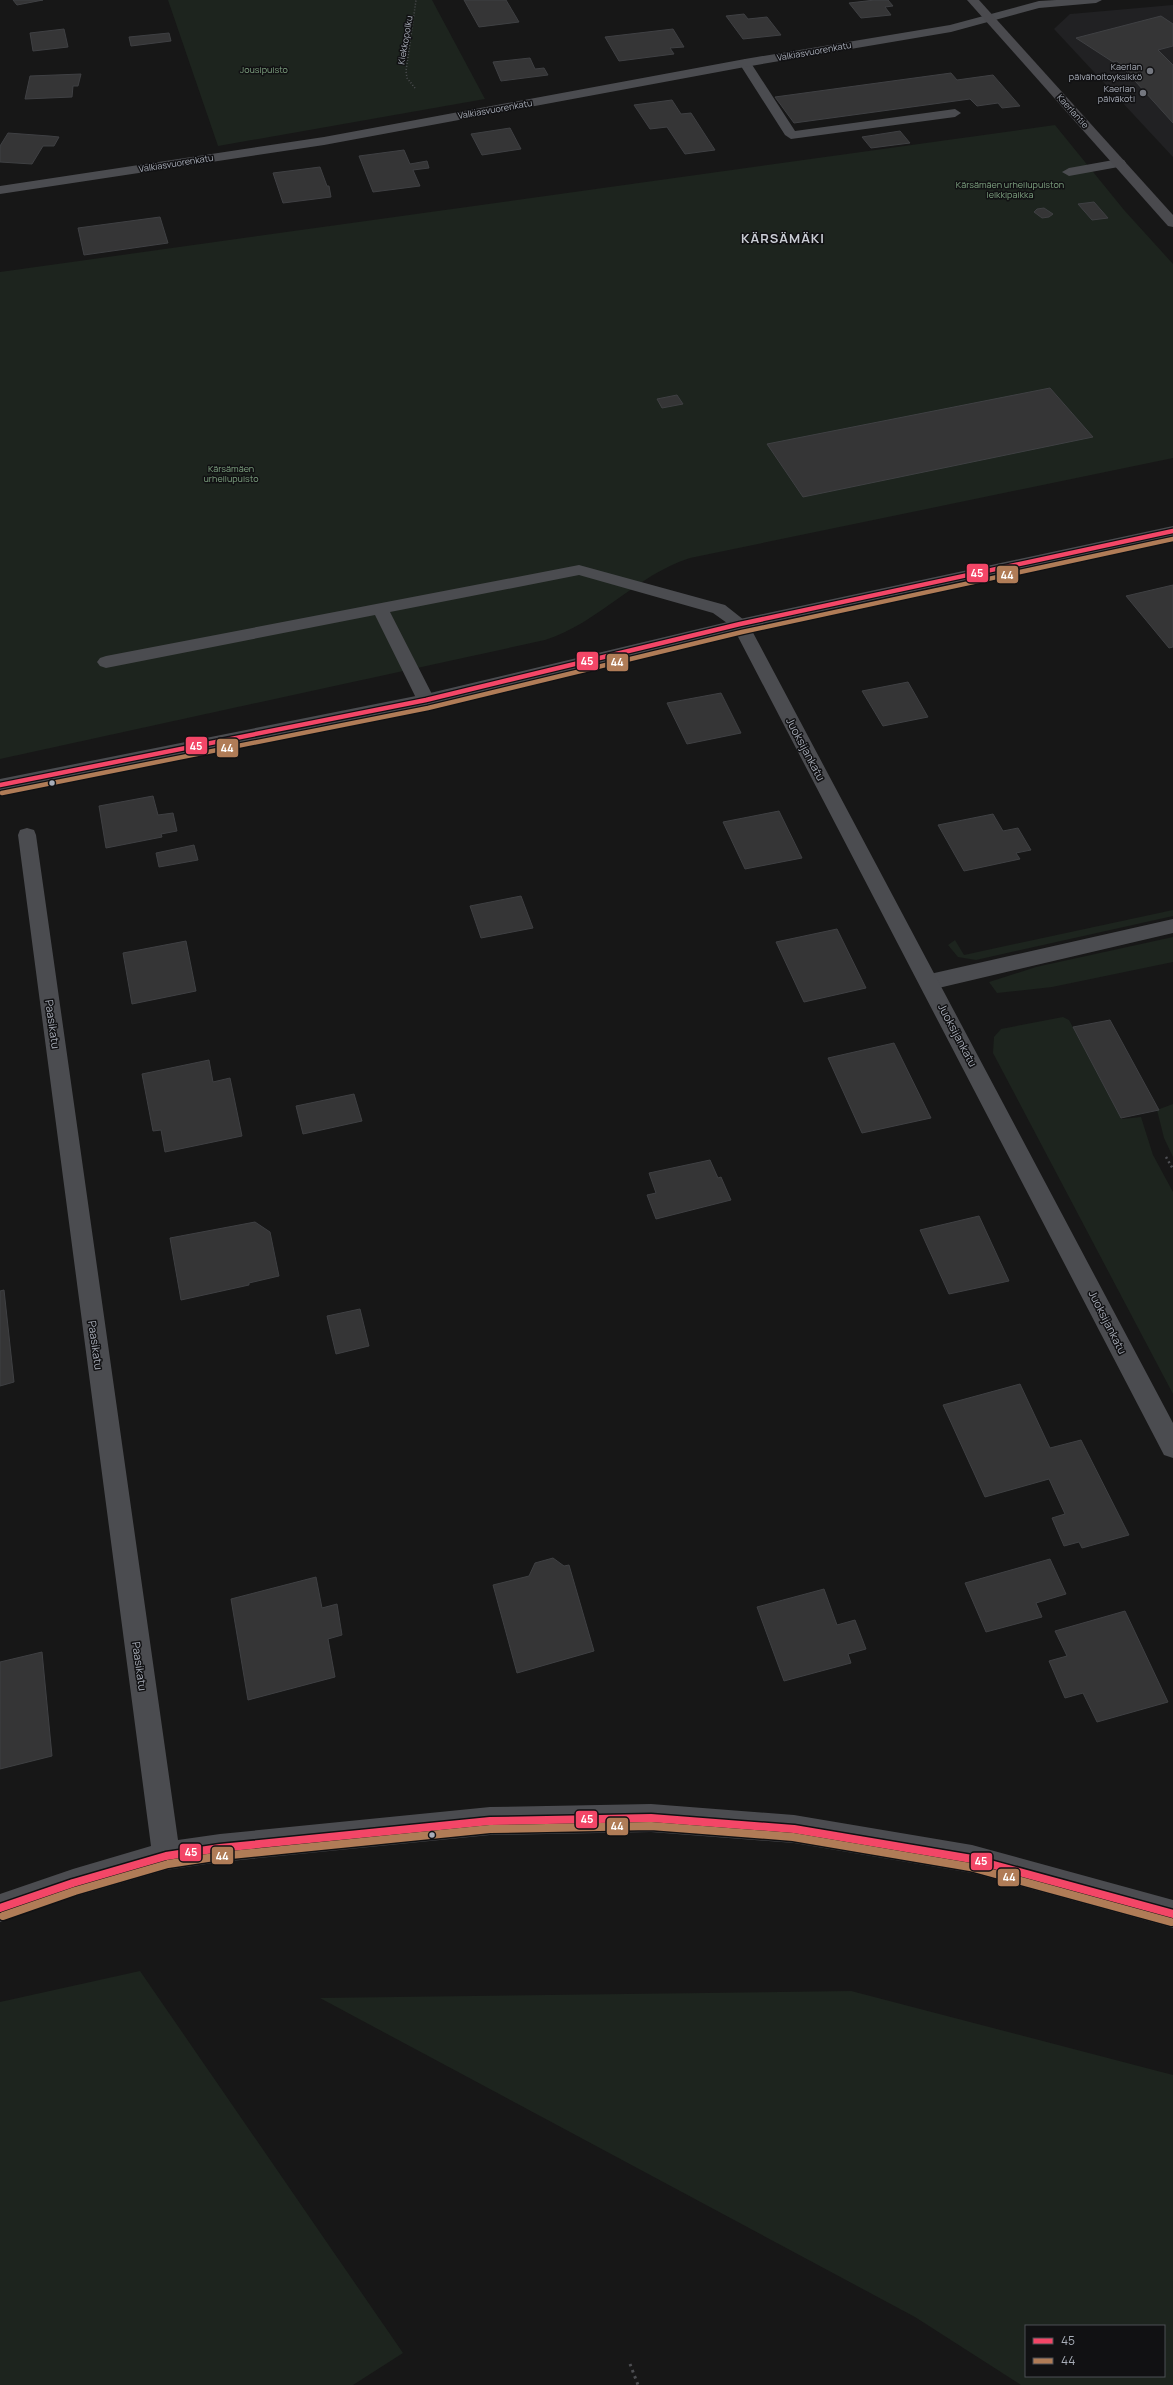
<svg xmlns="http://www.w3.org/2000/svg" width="1173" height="2385" font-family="Manrope,sans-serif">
<rect width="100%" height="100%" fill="#171717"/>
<polygon fill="#212123" points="1173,5 1173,157 1054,29 1070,14"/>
<g fill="#1d241e" fill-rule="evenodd">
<polygon points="168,0 432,0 485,99 218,146"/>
<path d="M1055 125 1124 210 1173 264V458L690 558C636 575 599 623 545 640L0 759V272Z"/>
<polygon points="1173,910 1173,916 976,960 958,957 948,945 955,940 964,955"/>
<polygon points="1173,937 1173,962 1052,987 997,993 989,982 1036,967"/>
<polygon points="1063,1017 1069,1020 1122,1119 1141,1117 1153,1155 1173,1192 1173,1394 993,1053 994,1037 1001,1029"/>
<polygon points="1173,1104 1173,1157 1164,1138 1157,1110"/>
<polygon points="140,1971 403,2353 353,2385 0,2385 0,2002"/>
<path d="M851 1991 1173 2075V2385H1021L915 2317 320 1998ZM1026 2326H1164V2376H1026Z"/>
</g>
<g fill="#353536" stroke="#3f4043">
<polygon points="13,0 43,0 17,5"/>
<polygon points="464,0 506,0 519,22 479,27"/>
<polygon points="875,0 888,0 893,6 885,7 891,15 861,18 849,3"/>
<polygon points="744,14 748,19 767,17 781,35 743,39 726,16"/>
<polygon points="1161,16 1173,24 1173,46 1158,50 1173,65 1173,123 1117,61 1113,62 1076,38"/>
<polygon points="64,29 68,47 33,51 30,33"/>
<polygon points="673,29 684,47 670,48 674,54 619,61 605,37"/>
<polygon points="169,33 171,41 131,46 129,37"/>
<polygon points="530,58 535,69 544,68 548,75 501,81 493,62"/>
<polygon points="951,73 957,80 993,75 1020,106 1002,108 998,103 977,106 970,99 794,123 775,97"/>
<polygon points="81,74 78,86 73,86 72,97 25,99 30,76"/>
<polygon points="672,100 681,114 691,113 715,150 685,154 667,127 650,129 634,105"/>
<polygon points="510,128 521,149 482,155 471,134"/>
<polygon points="900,131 910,143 871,148 862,137"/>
<polygon points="8,133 49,136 59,137 54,146 43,146 32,164 0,162 0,146"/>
<polygon points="404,150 410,164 427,161 429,168 413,170 420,186 373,192 359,156"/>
<polygon points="320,167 327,186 329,186 331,197 283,203 273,173"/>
<polygon points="1094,202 1108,218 1092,220 1078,204"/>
<polygon points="1044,208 1053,214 1049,217 1042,218 1034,212 1037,209"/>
<polygon points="160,217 168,243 84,255 78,228"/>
<polygon points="1050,388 1093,437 803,497 767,444"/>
<polygon points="677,395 683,404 662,408 657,399"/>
<polygon points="1173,585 1173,647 1169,648 1126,596"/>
<polygon points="908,682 928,717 883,726 862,691"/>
<polygon points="721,693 741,733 687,744 667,703"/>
<polygon points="153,796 158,815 173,813 177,831 161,834 162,837 106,848 99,806"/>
<polygon points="779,811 802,858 745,869 723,822"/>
<polygon points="993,814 1003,831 1018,828 1031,850 1016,853 1020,859 964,871 938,825"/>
<polygon points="194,845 198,860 159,867 156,853"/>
<polygon points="521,896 533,928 481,938 470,906"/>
<polygon points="837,929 866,988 804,1002 776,942"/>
<polygon points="186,941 196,991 132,1004 123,953"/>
<polygon points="1110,1020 1159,1110 1121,1118 1073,1027"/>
<polygon points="894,1043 931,1118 862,1133 828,1058"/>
<polygon points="209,1060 213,1082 230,1078 242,1136 165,1152 161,1130 153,1131 142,1074"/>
<polygon points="354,1094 362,1121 303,1134 296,1106"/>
<polygon points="710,1160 718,1178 721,1177 731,1200 656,1219 647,1195 656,1193 649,1173"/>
<polygon points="979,1216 1009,1281 949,1294 920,1230"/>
<polygon points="255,1222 270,1232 279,1276 249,1283 249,1285 181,1300 170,1238"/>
<polygon points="4,1290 14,1382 0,1386 0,1291"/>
<polygon points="360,1309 369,1346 336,1354 327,1316"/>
<polygon points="1020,1384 1050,1448 1081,1440 1129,1535 1082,1548 1079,1542 1064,1546 1052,1518 1065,1514 1049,1479 985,1497 943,1405"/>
<polygon points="553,1558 564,1566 569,1565 594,1651 517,1673 493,1585 529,1576 535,1563"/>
<polygon points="1050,1559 1066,1594 1036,1603 1042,1617 986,1632 965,1583"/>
<polygon points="316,1577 322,1608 337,1604 342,1635 328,1639 335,1677 248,1700 231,1599"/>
<polygon points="824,1589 837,1625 855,1620 866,1649 848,1654 851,1663 784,1681 757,1607"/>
<polygon points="1125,1611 1168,1702 1097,1722 1083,1693 1065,1698 1049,1661 1067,1656 1055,1631"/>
<polygon points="42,1652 52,1756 0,1769 0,1662"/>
</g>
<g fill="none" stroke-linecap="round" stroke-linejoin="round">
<polyline stroke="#4d4e52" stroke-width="1.5" stroke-dasharray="1 2" stroke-linecap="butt" points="415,88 407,78 406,71 416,0"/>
<polyline stroke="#4d4e52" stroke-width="2.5" stroke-dasharray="2 3" stroke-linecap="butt" points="1166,1157 1173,1169"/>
<polyline stroke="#4d4e52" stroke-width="3" stroke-dasharray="2.5 4" stroke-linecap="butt" points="630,2364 638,2385"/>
<g fill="#4b4c50" fill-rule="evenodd">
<polygon points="745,59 749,60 795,131 955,109 961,113 955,117 791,139 785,135 739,63"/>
<polygon points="1119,159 1124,160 1126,163 1124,166 1069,176 1062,172 1069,168"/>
<polygon points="579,565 725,605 749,624 746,628 734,628 713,613 579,575 390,612 435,700 432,704 426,706 420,704 417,700 375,615 106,668 100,666 97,662 100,658 106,656"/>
<polygon points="1173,919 1173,933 930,990 923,987 920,982 923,977 930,974"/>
</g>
<g fill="#4b4c50" fill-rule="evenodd">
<polygon points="1056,0 1102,0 1096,3 1039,8 951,32 745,67 324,145 0,194 0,186 324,137 745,59 950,25 1039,1"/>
<polygon points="1173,526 1173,536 750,627 1173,1423 1173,1458 1164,1455 735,631 426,706 0,791 0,779 426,694 740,619"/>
<polygon points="27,828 34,830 36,835 178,1840 220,1834 490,1807 651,1804 794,1815 972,1845 1173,1900 1173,1928 972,1873 794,1843 651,1832 490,1835 220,1862 166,1870 73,1897 0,1922 0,1894 73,1869 151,1846 18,835 20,830"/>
</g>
<polygon fill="#4a4a4e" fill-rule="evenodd" points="967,0 979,0 1173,215 1173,227 1168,226"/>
<g stroke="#111113" stroke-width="7">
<polyline id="bus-1-far1" points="0,785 426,700 740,624 1173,531"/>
</g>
<g stroke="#111113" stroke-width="11">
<polyline id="bus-1" points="0,1908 73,1883 166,1856 220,1848 490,1821 651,1818 794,1829 972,1859 1173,1914"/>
</g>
<g stroke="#111113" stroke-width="7">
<polyline id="bus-2-far1" points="2,793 428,708 742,632 1173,539"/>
</g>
<g stroke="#111113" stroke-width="11">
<polyline id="bus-2" points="3,1916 75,1891 168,1864 221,1856 490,1829 651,1826 793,1837 970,1867 1171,1922"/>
</g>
<use href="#bus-1-far1" stroke="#f34667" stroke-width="4.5"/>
<use href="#bus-1" stroke="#f34667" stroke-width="8"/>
<use href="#bus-2-far1" stroke="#b07c57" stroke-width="4.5"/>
<use href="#bus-2" stroke="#b07c57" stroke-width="8"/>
</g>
<g fill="#757880" stroke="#111113" stroke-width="1.5">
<circle cx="1150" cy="71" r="4"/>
<circle cx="1143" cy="93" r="4"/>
</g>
<g fill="#a8adb8" stroke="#111113" stroke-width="1.5">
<circle cx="52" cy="783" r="3.5"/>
<circle cx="432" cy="1835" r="3.5"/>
</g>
<g text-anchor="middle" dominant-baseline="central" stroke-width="3" stroke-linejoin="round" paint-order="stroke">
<g font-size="9" fill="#a8adb8" stroke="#111113">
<text transform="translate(405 40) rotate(-80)">Kiekkopolku</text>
<text transform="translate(814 51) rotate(-10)">Valkiasvuorenkatu</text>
<text transform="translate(495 109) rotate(-10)">Valkiasvuorenkatu</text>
<text transform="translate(1073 111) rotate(48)">Kaerlantie</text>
<text transform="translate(176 163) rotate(-9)">Valkiasvuorenkatu</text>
</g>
<g font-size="9" fill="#a8adb8" stroke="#111113" text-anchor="end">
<text x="1142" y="66">Kaerlan<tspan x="1142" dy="10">päivähoitoyksikkö</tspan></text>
<text x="1135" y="88">Kaerlan<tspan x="1135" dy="10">päiväkoti</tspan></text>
</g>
<g font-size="9" fill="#7fa381" stroke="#111113">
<text x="264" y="69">Jousipuisto</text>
<text x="1010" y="184">Kärsämäen urheilupuiston<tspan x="1010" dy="10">leikkipaikka</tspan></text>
<text x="231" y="468">Kärsämäen<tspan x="231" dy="10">urheilupuisto</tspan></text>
</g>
<g font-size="11" fill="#a8adb8" stroke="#111113">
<text transform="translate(806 749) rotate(62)">Juoksijankatu</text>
<text transform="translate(53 1024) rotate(82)">Paasikatu</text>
<text transform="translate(958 1035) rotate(62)">Juoksijankatu</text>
<text transform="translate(1108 1322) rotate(63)">Juoksijankatu</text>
<text transform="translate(96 1345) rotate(82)">Paasikatu</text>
<text transform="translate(140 1666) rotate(82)">Paasikatu</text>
</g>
<g font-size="13" font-weight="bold" letter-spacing="1" fill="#c9ccd4" stroke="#111113">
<text x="783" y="238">KÄRSÄMÄKI</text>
</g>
</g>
<g stroke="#111113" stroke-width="1.5">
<rect x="966" y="563" width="23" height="20" rx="4" fill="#f34667"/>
<rect x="996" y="565" width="23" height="19" rx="4" fill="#b07c57"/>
<rect x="576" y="651" width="23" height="20" rx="4" fill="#f34667"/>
<rect x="606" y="653" width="23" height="19" rx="4" fill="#b07c57"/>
<rect x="185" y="736" width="23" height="19" rx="4" fill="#f34667"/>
<rect x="216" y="738" width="23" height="20" rx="4" fill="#b07c57"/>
<rect x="575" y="1810" width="23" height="19" rx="4" fill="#f34667"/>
<rect x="606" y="1817" width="23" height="19" rx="4" fill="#b07c57"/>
<rect x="179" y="1843" width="23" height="19" rx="4" fill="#f34667"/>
<rect x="211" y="1846" width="23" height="19" rx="4" fill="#b07c57"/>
<rect x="970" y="1852" width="23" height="19" rx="4" fill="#f34667"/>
<rect x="997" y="1868" width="23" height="19" rx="4" fill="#b07c57"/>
</g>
<g font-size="11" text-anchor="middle" font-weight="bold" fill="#fff">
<text x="977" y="577">45</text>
<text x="1007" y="579">44</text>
<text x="587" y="665">45</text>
<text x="617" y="666">44</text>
<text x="196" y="750">45</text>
<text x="227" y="752">44</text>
<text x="587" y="1823">45</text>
<text x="617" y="1830">44</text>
<text x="191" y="1856">45</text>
<text x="222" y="1860">44</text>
<text x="981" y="1865">45</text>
<text x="1009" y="1881">44</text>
</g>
<rect x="1025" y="2325" width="140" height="52" fill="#111113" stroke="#4d4f55"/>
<rect x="1033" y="2338" width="20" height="6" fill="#f34667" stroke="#4d4f55"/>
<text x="1061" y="2345" font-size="12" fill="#a8adb8">45</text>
<rect x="1033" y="2358" width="20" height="6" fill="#b07c57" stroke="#4d4f55"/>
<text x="1061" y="2365" font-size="12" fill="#a8adb8">44</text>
</svg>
